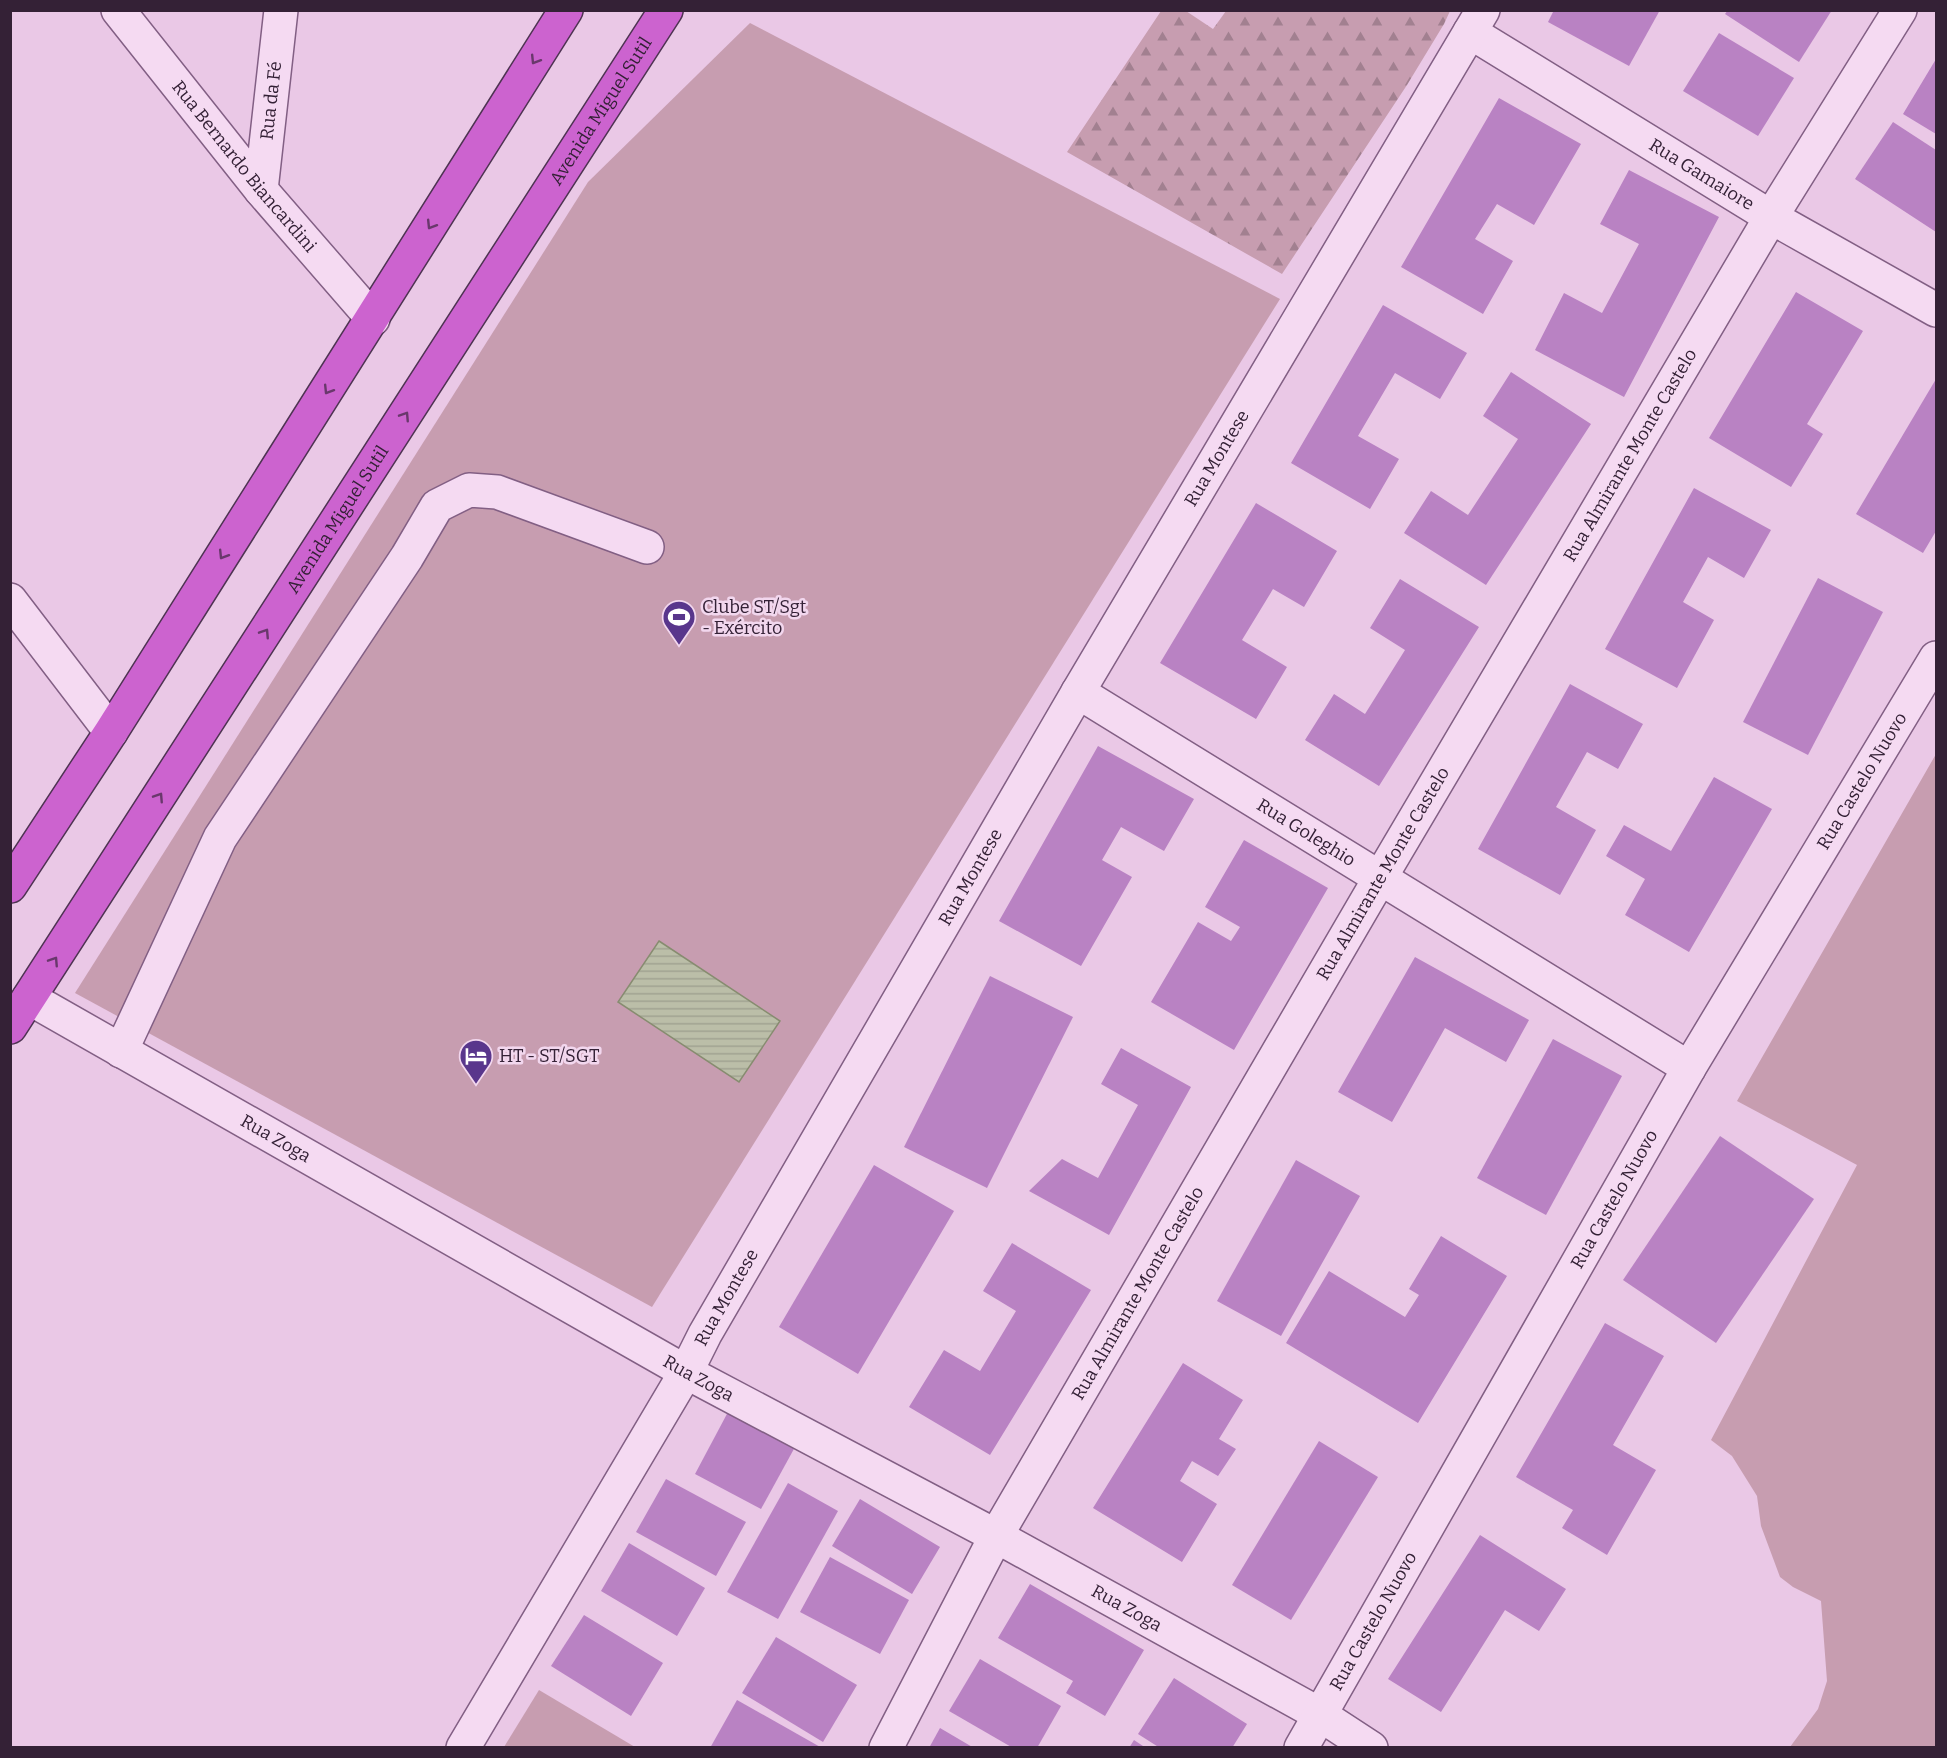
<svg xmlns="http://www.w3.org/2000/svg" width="1947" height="1758" font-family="Bitter,serif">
<defs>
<pattern id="forest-firs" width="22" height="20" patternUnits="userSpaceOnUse" patternTransform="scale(1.5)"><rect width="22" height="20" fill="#c79db0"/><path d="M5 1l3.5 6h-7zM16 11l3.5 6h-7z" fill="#a28090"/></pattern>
<pattern id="water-rules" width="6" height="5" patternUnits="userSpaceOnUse" patternTransform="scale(1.5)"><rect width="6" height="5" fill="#bbbea8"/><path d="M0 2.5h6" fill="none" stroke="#a1a391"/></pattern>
</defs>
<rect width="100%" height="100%" fill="#eac8e6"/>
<g fill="#c79db0">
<polygon points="750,23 1280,299 652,1307 75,993 588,182"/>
<polygon points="1936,754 1936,1747 1790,1747 1818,1709 1827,1681 1821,1601 1793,1587 1780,1577 1761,1526 1757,1496 1732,1456 1711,1440 1857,1165 1737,1101"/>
<polygon points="539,1690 635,1747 504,1747"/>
</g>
<polygon fill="url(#forest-firs)" points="1161,11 1186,11 1213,29 1226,11 1450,11 1444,24 1407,85 1282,274 1067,152"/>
<polygon fill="url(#water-rules)" stroke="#878c70" stroke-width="1.5" points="659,941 780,1021 739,1082 618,1002"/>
<g fill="#b982c3">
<polygon points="1554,10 1660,10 1629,66 1548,22"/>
<polygon points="1728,10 1832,10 1799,62 1725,14"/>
<polygon points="1719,33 1794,78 1758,136 1683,91"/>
<polygon points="1936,59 1936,134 1903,114"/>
<polygon points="1499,98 1581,144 1534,225 1497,204 1475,239 1513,261 1483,314 1401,267"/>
<polygon points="1893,122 1936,150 1936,232 1855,179"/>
<polygon points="1629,170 1719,217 1624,397 1535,350 1564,293 1602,313 1639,244 1600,224"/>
<polygon points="1796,292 1863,331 1807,424 1823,434 1791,487 1709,438"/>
<polygon points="1383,305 1467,353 1440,399 1395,373 1358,436 1399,459 1370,509 1291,463"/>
<polygon points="1511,372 1591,424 1486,585 1404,533 1431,491 1468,515 1518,439 1483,416"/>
<polygon points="1936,379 1936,531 1923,553 1856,514"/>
<polygon points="1694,488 1771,530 1744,578 1708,557 1683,602 1714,620 1677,688 1605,649"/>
<polygon points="1256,503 1337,551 1304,607 1273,589 1242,640 1287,667 1256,719 1160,663"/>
<polygon points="1818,578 1883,612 1808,755 1743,722"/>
<polygon points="1400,579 1479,627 1379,786 1305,740 1334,694 1365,714 1405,650 1370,628"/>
<polygon points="1570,684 1643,724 1618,769 1587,752 1556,807 1596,830 1560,895 1478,849"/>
<polygon points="1098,746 1194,799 1164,851 1121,827 1102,860 1132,877 1081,966 999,921"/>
<polygon points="1714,777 1772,809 1689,952 1625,915 1645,879 1606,856 1624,825 1671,851"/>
<polygon points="1244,840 1328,888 1234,1050 1151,1002 1198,922 1231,941 1240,927 1205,907"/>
<polygon points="1415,957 1529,1020 1506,1062 1445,1028 1392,1122 1338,1092"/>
<polygon points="990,976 1073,1017 987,1188 904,1147"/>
<polygon points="1553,1039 1622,1076 1546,1215 1477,1178"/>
<polygon points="1121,1048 1191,1087 1109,1235 1029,1191 1062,1159 1098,1178 1138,1105 1101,1084"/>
<polygon points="1720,1136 1814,1199 1716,1343 1623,1280"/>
<polygon points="1296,1160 1360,1196 1281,1336 1217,1301"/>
<polygon points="874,1165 954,1211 858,1374 779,1327"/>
<polygon points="1441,1236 1507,1276 1418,1423 1286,1343 1329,1271 1405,1317 1419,1295 1409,1289"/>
<polygon points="1012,1243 1091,1290 990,1455 909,1407 944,1350 980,1371 1016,1311 983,1291"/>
<polygon points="1605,1323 1664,1356 1613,1445 1656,1470 1607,1555 1562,1528 1573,1510 1516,1477"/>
<polygon points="1183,1363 1243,1400 1219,1439 1236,1449 1218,1476 1192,1461 1180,1481 1217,1504 1182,1562 1093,1508"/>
<polygon points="728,1412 795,1447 761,1509 695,1474"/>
<polygon points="1319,1441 1378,1477 1291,1620 1232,1585"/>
<polygon points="666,1479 746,1522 716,1576 636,1532"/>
<polygon points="788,1483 838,1511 778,1619 727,1592"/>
<polygon points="860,1499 940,1547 912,1594 832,1546"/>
<polygon points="1480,1535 1566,1589 1539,1631 1505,1610 1441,1712 1388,1679"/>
<polygon points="629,1543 705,1588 677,1636 601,1591"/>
<polygon points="830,1557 909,1600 880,1654 800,1612"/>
<polygon points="1030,1584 1144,1650 1105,1716 1066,1693 1073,1681 998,1638"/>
<polygon points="584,1615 663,1663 631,1716 551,1666"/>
<polygon points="776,1637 857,1685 823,1742 742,1693"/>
<polygon points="980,1659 1061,1706 1037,1748 1013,1748 949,1711"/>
<polygon points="1174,1678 1247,1724 1232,1748 1160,1748 1138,1734"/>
<polygon points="737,1700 822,1748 710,1748"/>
<polygon points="940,1728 974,1748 929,1748"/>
<polygon points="1134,1740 1146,1748 1129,1748"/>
</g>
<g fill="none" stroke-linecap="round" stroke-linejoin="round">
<g stroke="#825f84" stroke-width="36">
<g id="minor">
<path id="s1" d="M118 10 261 190 373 319"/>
<path id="s2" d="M1470 32 1771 217 1936 310"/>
<path id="s3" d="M261 190 281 10"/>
<polyline points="10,600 111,732"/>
<path id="s4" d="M1078 692 1689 1068"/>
<path id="s5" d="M29 998 686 1372 996 1536 1319 1714 1371 1748"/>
<polyline points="121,1051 220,838 407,557 437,506 469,490 497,492 647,547"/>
<path id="s6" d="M463 1748 686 1372 705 1334 1078 692 1483 10"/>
<path id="s7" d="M886 1748 996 1536 1380 878 1771 217 1900 10"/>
<path id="s8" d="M1301 1748 1689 1068 1936 658"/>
</g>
</g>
<g stroke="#4e3352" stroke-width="36">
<g id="highway">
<polyline points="10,886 111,732 566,10"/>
<path id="s9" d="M10 1027 666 10"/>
</g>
</g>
<use href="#minor" stroke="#f5daf2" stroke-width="33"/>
<use href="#highway" stroke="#cc63cf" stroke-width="33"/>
</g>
<defs><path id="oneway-chevron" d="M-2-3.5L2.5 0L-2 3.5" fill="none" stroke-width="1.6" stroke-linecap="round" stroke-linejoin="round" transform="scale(1.5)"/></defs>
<g stroke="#69386c">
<use href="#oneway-chevron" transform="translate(535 60) rotate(122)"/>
<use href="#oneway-chevron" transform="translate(431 225) rotate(122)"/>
<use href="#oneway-chevron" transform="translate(328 390) rotate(122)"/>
<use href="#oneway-chevron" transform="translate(405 416) rotate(-57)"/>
<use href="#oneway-chevron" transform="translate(223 555) rotate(122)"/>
<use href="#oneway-chevron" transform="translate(265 633) rotate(-57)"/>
<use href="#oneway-chevron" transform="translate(159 797) rotate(-57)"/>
<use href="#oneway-chevron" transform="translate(54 961) rotate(-57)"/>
</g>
<defs>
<g id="stadium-pin" transform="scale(1.725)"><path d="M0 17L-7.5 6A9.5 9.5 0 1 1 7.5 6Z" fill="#59368c" stroke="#f2d7ee"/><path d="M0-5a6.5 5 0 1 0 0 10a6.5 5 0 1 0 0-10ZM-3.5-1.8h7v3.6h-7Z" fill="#fff"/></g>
<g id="hotel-pin" transform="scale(1.725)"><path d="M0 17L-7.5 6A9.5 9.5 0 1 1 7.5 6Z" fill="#59368c" stroke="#f2d7ee"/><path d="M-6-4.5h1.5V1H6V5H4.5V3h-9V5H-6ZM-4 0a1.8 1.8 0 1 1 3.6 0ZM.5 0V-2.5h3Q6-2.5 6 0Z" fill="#fff"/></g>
</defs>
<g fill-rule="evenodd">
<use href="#stadium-pin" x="679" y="617"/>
<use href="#hotel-pin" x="476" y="1056"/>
</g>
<g text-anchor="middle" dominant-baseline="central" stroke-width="5" stroke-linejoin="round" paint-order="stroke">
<g font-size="18" fill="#342136" stroke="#f2d7ee">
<text stroke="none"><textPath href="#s3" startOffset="90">Rua da Fé</textPath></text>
<text stroke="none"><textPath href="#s9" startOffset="1090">Avenida Miguel Sutil</textPath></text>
<text stroke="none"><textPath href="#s1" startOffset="201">Rua Bernardo Biancardini</textPath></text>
<text stroke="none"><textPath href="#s2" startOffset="272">Rua Gamaiore</textPath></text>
<text stroke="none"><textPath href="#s7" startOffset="1492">Rua Almirante Monte Castelo</textPath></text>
<text stroke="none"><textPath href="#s6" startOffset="1494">Rua Montese</textPath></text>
<text stroke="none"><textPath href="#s9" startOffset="604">Avenida Miguel Sutil</textPath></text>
<text stroke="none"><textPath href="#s8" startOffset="1118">Rua Castelo Nuovo</textPath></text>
<text stroke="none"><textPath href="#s4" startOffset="268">Rua Goleghio</textPath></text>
<text stroke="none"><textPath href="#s7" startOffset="1006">Rua Almirante Monte Castelo</textPath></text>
<text stroke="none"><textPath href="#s6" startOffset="1008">Rua Montese</textPath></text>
<text stroke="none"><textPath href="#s5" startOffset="284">Rua Zoga</textPath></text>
<text stroke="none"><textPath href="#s8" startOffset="632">Rua Castelo Nuovo</textPath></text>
<text stroke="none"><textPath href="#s7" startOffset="520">Rua Almirante Monte Castelo</textPath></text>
<text stroke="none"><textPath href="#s6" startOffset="522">Rua Montese</textPath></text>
<text stroke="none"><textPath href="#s5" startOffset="770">Rua Zoga</textPath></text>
<text stroke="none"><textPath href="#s5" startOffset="1256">Rua Zoga</textPath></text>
<text stroke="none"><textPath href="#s8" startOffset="146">Rua Castelo Nuovo</textPath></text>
</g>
<g font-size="18" fill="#342136" stroke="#f2d7ee" text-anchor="start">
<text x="702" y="607">Clube ST/Sgt<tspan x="702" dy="21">- Exército</tspan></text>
<text x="499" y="1056">HT - ST/SGT</text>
</g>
</g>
<rect width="1947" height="1758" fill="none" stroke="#342136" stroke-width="24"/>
</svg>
